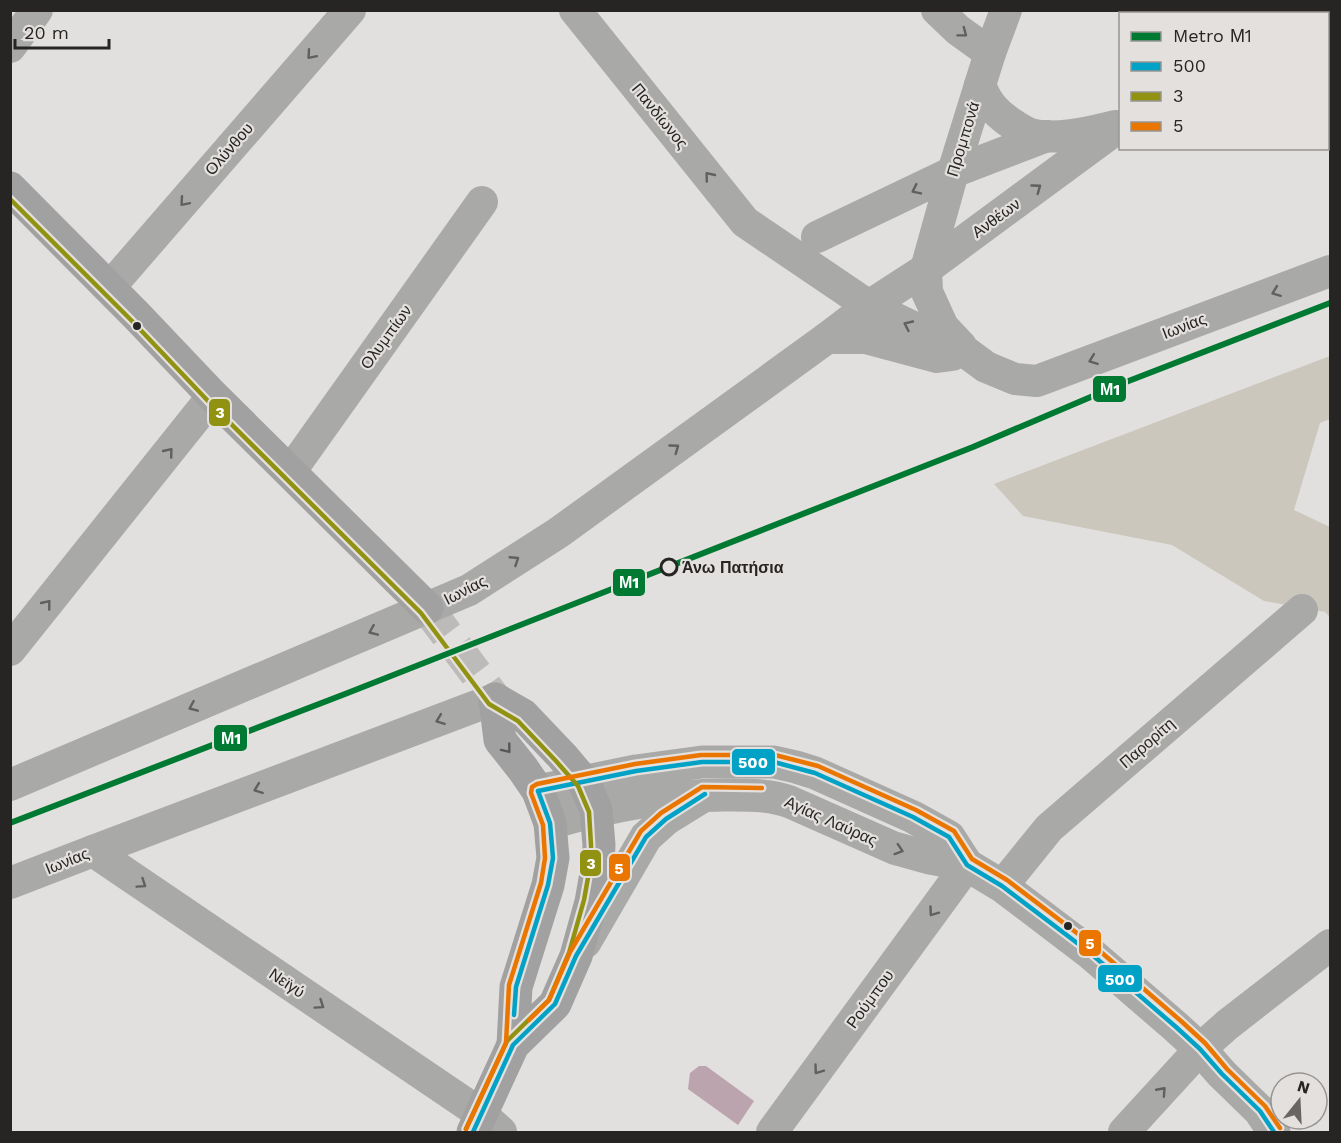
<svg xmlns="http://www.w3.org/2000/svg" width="1341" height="1143" font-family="'Work Sans',sans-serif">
<rect width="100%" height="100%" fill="#e2e0df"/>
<polygon fill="#cbc7bd" points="1330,356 1330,419 1320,423 1294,510 1330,527 1330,617 1325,612 1264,601 1172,545 1023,516 994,484"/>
<polygon fill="#bba4ad" points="699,1066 706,1066 754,1101 738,1125 688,1089 690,1073"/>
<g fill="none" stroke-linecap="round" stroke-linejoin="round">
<polyline stroke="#bcbbba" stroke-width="33" stroke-dasharray="33 16" stroke-linecap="butt" points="427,608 495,699"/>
<g stroke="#a9a9a8" stroke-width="32">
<polyline points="575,10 745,222 869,306 967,353 986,367 1015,379 1037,381 1330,271"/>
<polyline points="937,10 958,30 990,53"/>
<polyline points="1265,14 1269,10"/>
<polyline points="10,47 37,10"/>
<path d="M980 85C987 102 993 110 1008 121 1014 125 1021 130 1028 133 1053 142 1090 132 1115 126"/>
<polyline points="817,237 953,172 1047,136"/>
<polyline points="109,288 350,10"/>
<polyline points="827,338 866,338 937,357 952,355"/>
<polyline points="961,346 943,327 927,292 926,269 953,172 990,53 1006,10"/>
<polyline points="290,472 482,202"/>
<polyline points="10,650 213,396"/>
<polyline points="10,785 469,590 558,533 827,338 869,306 926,269 1120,126"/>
<polyline points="93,851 481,1114 501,1132"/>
<polyline points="10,883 93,851 495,699"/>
<polyline points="1002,886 1049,828 1302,610"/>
<polyline points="772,1132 967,865"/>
<polyline points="1124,1132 1200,1049 1227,1025 1330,945"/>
</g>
<g stroke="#a9a9a8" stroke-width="33">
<polyline points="538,791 636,771 702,762 774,762 796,767 815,773 913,817 949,837 967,865"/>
<path d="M550 823C610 806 669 794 731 795 752 795 771 795 790 802L894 848 930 858 967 865 1002 886 1089 952 1176 1027 1200 1049 1222 1074 1260 1111 1274 1132"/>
<polyline points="585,942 646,837 666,819 700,798"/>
</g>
<g stroke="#a2a1a1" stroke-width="33">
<polyline points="10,188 137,316 213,396 427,608"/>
<polyline points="495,699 500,740 523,769 538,791 550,823 553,858 548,885 516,987 513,1045"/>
<polyline points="473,1132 513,1045 555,1004 576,956 591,902 598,862 599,845 596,810 584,782 562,756 523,715 495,699"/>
</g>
<g stroke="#e3e0de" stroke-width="9">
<g id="bus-1">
<polyline points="538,791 636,771 702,762 774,762 815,773 913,817 949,837 967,865 1002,886 1089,952 1176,1027 1200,1049 1222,1074 1260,1111 1274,1132"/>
<polyline points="514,1015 516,987 548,885 553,858 550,823 538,791"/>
<polyline points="473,1132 513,1045 555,1004 576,956 646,837 666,819 705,794"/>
</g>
</g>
<g stroke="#e3e0de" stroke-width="9">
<polyline id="bus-2" points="10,199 132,321 208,401 421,613 489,704 518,721 556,761 578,786 589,812 591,845 591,861 584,900 569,953 549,1000 507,1041 466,1129"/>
</g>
<g stroke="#e3e0de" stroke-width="9">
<g id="bus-3">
<polyline points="529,1020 549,1000 570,952 641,831 661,813 702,787 762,788"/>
<polyline points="466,1129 506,1043 509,985 541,883 545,858 543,825 531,793 532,787 537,784 635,764 701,755 775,755 818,766 916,810 954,831 972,859 1007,880 1094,946 1181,1021 1205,1043 1227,1069 1265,1106 1280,1128"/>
</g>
</g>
<use href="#bus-1" stroke="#02a2c6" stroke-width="4.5"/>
<use href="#bus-2" stroke="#929212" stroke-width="4.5"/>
<use href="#bus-3" stroke="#ea7600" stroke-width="4.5"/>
<g stroke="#e3e0de" stroke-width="10">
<polyline id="metro-1" points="10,823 345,694 973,447 1126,382 1330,303"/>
</g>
<use href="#metro-1" stroke="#007a33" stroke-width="6"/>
</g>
<defs><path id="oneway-chevron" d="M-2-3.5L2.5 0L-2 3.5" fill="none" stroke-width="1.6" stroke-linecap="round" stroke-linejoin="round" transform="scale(1.5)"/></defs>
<g stroke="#61605f">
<use href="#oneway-chevron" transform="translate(963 33) rotate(37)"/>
<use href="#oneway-chevron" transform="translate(311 55) rotate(131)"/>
<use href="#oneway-chevron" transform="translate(709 176) rotate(-129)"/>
<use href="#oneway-chevron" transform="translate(1037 188) rotate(-36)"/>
<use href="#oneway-chevron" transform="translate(916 190) rotate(154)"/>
<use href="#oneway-chevron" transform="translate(184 202) rotate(131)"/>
<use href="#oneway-chevron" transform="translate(1276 292) rotate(159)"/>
<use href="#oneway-chevron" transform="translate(908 325) rotate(-155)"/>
<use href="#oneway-chevron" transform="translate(1093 360) rotate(159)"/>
<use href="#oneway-chevron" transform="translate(675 448) rotate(-36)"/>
<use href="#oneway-chevron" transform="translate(169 452) rotate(-51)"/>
<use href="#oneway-chevron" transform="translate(515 560) rotate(-33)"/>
<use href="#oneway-chevron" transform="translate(47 604) rotate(-51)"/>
<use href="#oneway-chevron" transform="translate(373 631) rotate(157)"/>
<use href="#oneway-chevron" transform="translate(193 707) rotate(157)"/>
<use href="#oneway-chevron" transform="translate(440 720) rotate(159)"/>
<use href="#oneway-chevron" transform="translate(258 789) rotate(159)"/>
<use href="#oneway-chevron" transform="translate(899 850) rotate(18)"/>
<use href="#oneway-chevron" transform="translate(142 884) rotate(34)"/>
<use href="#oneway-chevron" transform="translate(933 912) rotate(126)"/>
<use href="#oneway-chevron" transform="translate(320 1005) rotate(34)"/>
<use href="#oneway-chevron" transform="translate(818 1070) rotate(126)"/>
<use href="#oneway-chevron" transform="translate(1162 1091) rotate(-48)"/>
</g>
<use stroke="#585756" href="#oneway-chevron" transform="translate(507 749) rotate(52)"/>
<g fill="#262524" stroke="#e3e0de" stroke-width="2">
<circle cx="137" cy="326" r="5"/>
<circle cx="1068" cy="926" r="5"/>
</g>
<circle fill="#e3e0de" stroke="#262524" stroke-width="3" cx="669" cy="567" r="8"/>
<g text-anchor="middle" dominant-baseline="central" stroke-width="4.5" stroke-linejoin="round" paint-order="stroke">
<g font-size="16" fill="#262524" stroke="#e3e0de">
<text transform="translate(660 116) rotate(51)">Πανδίωνος</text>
<text transform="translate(963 139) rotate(-73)">Προμπονά</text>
<text transform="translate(229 149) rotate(-49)">Ολύνθου</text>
<text transform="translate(996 218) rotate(-36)">Ανθέων</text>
<text transform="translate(1184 326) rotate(-21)">Ιωνίας</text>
<text transform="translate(386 337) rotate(-54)">Ολυμπίων</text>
<text transform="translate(465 590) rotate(-27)">Ιωνίας</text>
<text transform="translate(1147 743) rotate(-41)">Παρορίτη</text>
<text transform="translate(831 821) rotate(24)">Αγίας Λαύρας</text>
<text transform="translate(67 861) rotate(-22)">Ιωνίας</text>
<text transform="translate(287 983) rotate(34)">Νεϊγύ</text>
<text transform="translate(870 999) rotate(-54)">Ρούμπου</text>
</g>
<g font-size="16" font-weight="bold" fill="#262524" stroke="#e3e0de" text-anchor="start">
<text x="682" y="567">Άνω Πατήσια</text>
</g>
</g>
<g stroke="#e3e0de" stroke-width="2">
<rect x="1092" y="375" width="35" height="28" rx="6" fill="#007a33"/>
<rect x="208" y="398" width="23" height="29" rx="6" fill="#929212"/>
<rect x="612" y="568" width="34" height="29" rx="6" fill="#007a33"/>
<rect x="213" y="724" width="35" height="28" rx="6" fill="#007a33"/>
<rect x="731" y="748" width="45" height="28" rx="6" fill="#02a2c6"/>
<rect x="579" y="849" width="23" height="28" rx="6" fill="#929212"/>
<rect x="608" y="853" width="23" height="29" rx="6" fill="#ea7600"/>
<rect x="1078" y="929" width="24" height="28" rx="6" fill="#ea7600"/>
<rect x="1097" y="964" width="46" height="29" rx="6" fill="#02a2c6"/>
</g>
<g font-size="16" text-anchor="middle" font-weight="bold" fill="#fff">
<text x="1110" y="395">Μ1</text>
<text x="220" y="418">3</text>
<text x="629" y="588">Μ1</text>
<text x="231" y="744">Μ1</text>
<text x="753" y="768">500</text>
<text x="591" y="869">3</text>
<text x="619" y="874">5</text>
<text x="1090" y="949">5</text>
<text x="1120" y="985">500</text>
</g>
<rect width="1341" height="1143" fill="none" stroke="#262524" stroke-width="24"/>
<rect x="1119" y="12" width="210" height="138" fill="#e3e0de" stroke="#979594" stroke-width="1.5"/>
<rect x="1131" y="32" width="30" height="9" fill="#007a33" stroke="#979594" stroke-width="1.5"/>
<text x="1173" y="42" font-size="18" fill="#262524">Metro Μ1</text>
<rect x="1131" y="62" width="30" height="9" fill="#02a2c6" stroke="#979594" stroke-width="1.5"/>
<text x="1173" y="72" font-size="18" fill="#262524">500</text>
<rect x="1131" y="92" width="30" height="9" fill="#929212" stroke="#979594" stroke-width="1.5"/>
<text x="1173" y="102" font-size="18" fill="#262524">3</text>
<rect x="1131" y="122" width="30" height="9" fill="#ea7600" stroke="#979594" stroke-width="1.5"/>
<text x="1173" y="132" font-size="18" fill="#262524">5</text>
<g transform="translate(1299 1101) rotate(18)"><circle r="28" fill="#e3e0de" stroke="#979594" stroke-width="1.5"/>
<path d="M0-4.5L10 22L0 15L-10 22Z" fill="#686665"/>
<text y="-9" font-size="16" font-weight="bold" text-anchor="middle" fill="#262524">N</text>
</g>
<path d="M15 39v9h94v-9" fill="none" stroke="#262524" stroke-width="3"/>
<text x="24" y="39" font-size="18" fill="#262524" stroke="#e3e0de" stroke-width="4.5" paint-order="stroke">20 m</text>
</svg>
